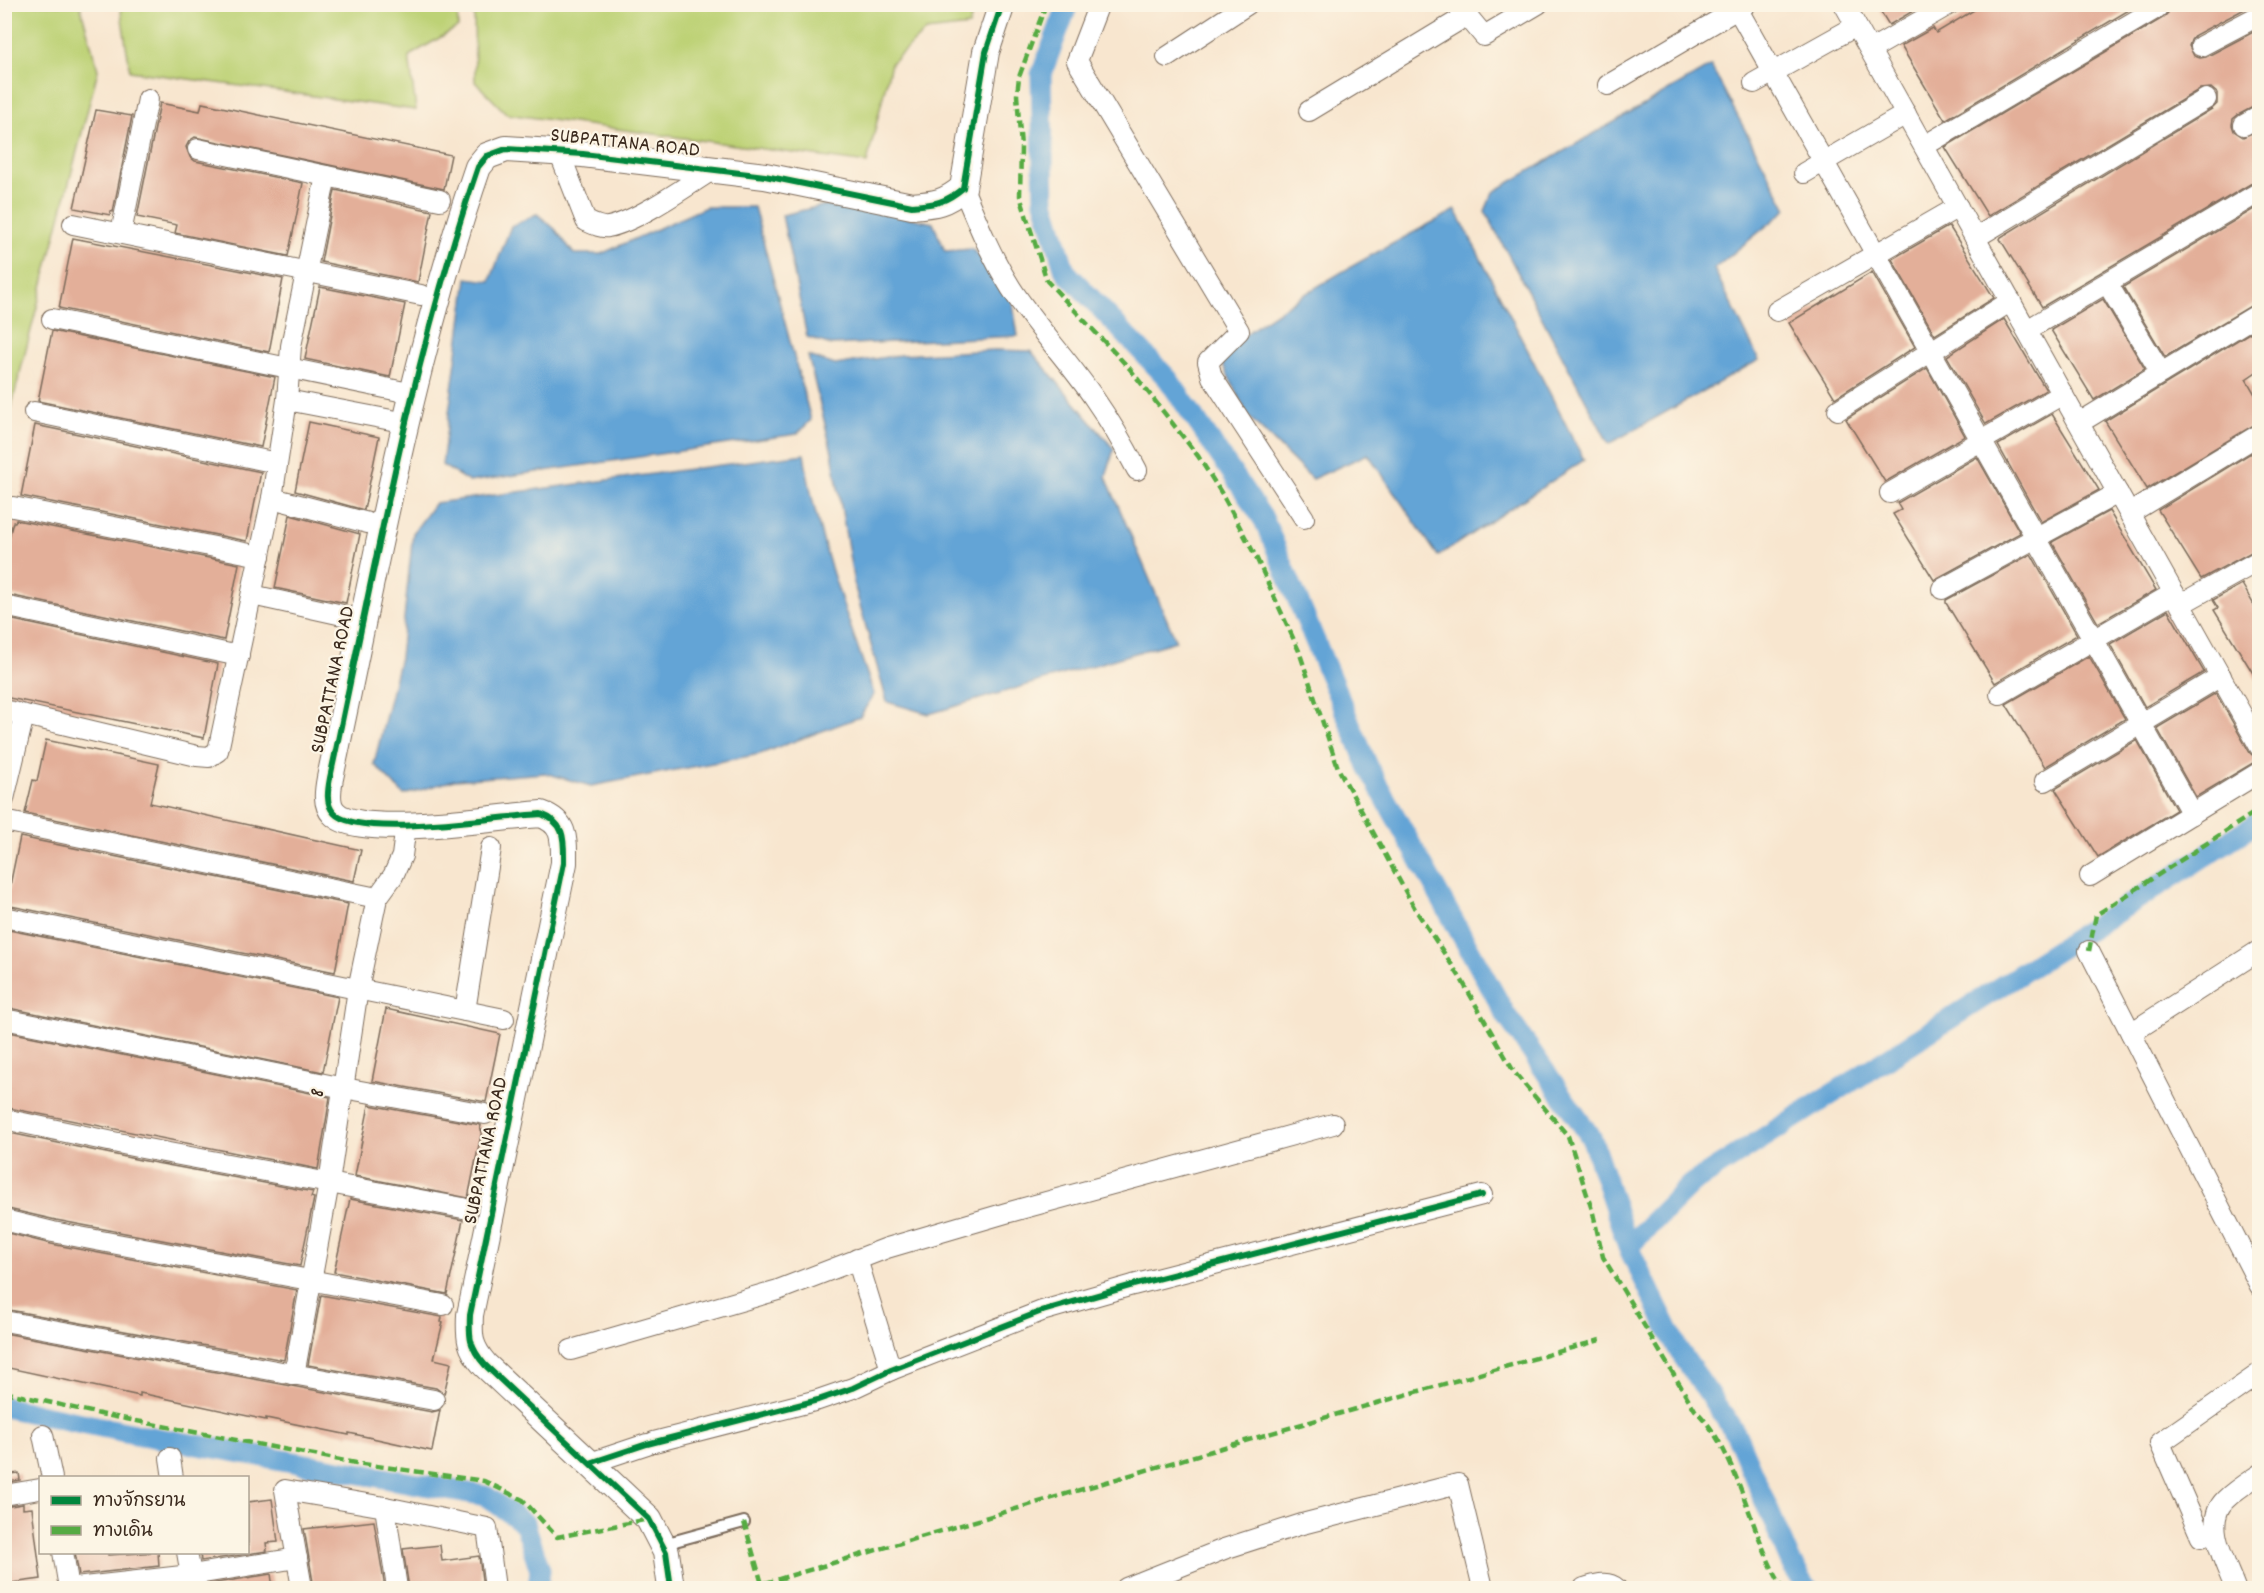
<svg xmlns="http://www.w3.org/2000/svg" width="2264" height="1593" font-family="Dekko,'Playpen Sans Thai',sans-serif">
<rect width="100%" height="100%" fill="#fcf5e5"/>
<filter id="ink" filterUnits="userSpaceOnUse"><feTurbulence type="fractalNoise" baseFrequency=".0167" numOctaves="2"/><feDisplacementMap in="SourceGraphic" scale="12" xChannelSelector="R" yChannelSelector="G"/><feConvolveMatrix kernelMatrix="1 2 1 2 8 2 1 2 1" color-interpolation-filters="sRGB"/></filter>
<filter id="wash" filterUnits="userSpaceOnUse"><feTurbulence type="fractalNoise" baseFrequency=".008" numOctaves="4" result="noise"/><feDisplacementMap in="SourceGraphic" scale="24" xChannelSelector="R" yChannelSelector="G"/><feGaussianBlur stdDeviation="1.35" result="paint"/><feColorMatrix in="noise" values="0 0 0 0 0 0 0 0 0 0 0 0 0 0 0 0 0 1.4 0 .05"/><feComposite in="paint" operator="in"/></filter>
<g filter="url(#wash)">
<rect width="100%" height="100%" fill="#f8e6cf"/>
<g fill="#bdd276" stroke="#7c7e4a" stroke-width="1.5">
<polygon points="5,4 80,5 98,70 5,431"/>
<polygon points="120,5 457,5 458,27 409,56 416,110 130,71"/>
<polygon points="474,5 474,4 975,5 969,26 926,31 891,63 867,163 507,114 475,82"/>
</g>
<g fill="#63a4d6" stroke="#4f677a" stroke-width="1.5">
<polygon points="1711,66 1787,209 1714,269 1759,360 1609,444 1485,211 1493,192"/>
<polygon points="821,206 862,207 933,223 945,251 972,249 1010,286 1018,336 831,345 807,337 782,215"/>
<polygon points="706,207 754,207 811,420 797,434 469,482 442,465 467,278 490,281 511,226 537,214 555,229 574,254 601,254"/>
<path d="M1456 210 1584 460 1438 556 1368 454 1312 479 1248 416 1218 355C1291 297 1374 253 1456 210Z"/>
<polygon points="995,350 1031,351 1114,449 1106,477 1176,641 929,714 887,702 854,584 832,452 808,356 835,365 900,355"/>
<path d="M804 454C816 536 847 615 874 694L860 717 760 754 591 786 545 773 454 780 404 795 374 764 400 657 413 533 435 503Z"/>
</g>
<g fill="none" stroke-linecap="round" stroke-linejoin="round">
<g stroke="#63a4d6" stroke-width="21">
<polyline points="1068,4 1041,75 1044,202 1065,271 1168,379 1264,520 1370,771 1506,1015 1592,1139 1628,1247 1678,1349 1736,1434 1791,1563 1807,1588"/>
<polyline points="1628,1247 1691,1184 2260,821"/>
<polyline points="4,1407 135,1434 486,1496 525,1524 540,1570 538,1588"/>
</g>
</g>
<g id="blocks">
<g fill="#e3af99">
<polygon points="1876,4 1919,4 1920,7 1889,25"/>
<polygon points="1984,4 2139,4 1945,120 1901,46 1933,28 1936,33"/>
<polygon points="2168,4 2254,4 2195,35 2191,40 2189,46 2194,56 2200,58 2206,57 2259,29 2259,104 2238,115 2233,119 2232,125 2234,131 2243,137 2259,130 2259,181 2252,183 2042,307 2000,239 2001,237 2212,109 2217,104 2217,93 2211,88 2200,89 1988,216 1945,147 2163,18 2168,13"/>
<polygon points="160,103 200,111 202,103 451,155 444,189 195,137 189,141 186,147 190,157 195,161 303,183 295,223 288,256 175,233 177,225 137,217"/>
<polygon points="96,110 132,116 113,212 111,211 110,215 74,208"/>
<polygon points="335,190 432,211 418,282 321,262"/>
<polygon points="2259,206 2259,301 2165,357 2123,287"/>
<polygon points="1949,226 1994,298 1935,335 1892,259"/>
<polygon points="73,238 283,279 269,352 59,308"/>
<polygon points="1872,272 1915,347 1835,398 1789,323"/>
<polygon points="320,287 405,304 390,377 305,359"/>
<polygon points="2103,299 2145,369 2094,400 2051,330"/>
<polygon points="2004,319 2046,390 1986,424 1947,356"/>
<polygon points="2259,327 2259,370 2246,379 2259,401 2259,422 2147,489 2105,421"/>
<polygon points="52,331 275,377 261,447 38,401"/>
<polygon points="1927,368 1965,436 1885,482 1846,419"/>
<polygon points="2052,414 2099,490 2041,522 1998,445"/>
<polygon points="309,422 379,437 364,510 295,491"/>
<polygon points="35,425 261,472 247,541 21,496"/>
<polygon points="2259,448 2259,548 2201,579 2158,510"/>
<polygon points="1977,457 2020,533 1934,580 1893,514 1901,510 1897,503"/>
<polygon points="2109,511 2156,590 2098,623 2052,542"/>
<polygon points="290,515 360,534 346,603 275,588"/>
<polygon points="16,520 239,564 224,640 4,594 4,557 13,522 15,522"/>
<polygon points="2031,554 2077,635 1995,683 1946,603 1946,600"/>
<polygon points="2242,584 2259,614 2259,683 2214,610 2218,608 2213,600"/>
<polygon points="2168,610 2204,672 2145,707 2110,644"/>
<polygon points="4,618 218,664 204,738 4,697"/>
<polygon points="2089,656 2125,719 2045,767 2006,704"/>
<polygon points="2216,693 2250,753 2258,760 2196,797 2157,728"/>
<polygon points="46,740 159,764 150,803 361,850 354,881 25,813 33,780 37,781"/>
<polygon points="2137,740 2176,810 2098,857 2055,789"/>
<polygon points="20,837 348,904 335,972 6,905"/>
<polygon points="4,929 338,997 323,1072 4,1007"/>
<polygon points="386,1009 500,1034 486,1102 372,1081"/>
<polygon points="4,1031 330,1097 318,1169 4,1107"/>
<polygon points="369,1105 481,1125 480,1130 482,1130 468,1198 355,1176"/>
<polygon points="5,1132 140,1160 313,1192 311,1197 314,1198 300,1266 56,1220 4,1208"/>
<polygon points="350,1199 463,1220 447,1294 334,1272"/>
<polygon points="4,1232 51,1244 297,1290 284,1360 4,1309"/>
<polygon points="321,1295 442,1317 441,1322 443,1322 434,1359 451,1363 444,1394 436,1388 308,1365"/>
<polygon points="4,1333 432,1412 440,1410 432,1451 349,1433 349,1435 266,1418 266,1420 140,1393 140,1396 4,1367"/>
<polygon points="19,1473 20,1480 4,1483 4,1475"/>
<polygon points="272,1499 278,1542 266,1543 267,1551 201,1561 200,1552 248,1552 248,1502"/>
<polygon points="23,1504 23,1509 32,1508 41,1579 4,1584 4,1507"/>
<polygon points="374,1521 385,1588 314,1588 304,1529"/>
<polygon points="440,1545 442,1561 479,1556 483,1588 409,1588 403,1549"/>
<polygon points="75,1552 108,1552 108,1555 158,1552 159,1566 79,1575"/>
<polygon points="271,1574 273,1588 205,1588 204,1585"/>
</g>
</g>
</g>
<g filter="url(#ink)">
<use href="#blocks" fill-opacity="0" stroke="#7d6c5c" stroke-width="1.5"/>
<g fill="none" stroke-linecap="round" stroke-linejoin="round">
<g stroke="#7d6c5c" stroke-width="14">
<polyline id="service" points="664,1544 744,1522"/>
</g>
<g stroke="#7d6c5c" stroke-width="22">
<g id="minor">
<polyline points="1099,4 1077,61 1239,331 1208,362 1212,377 1304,518"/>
<polyline points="1844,4 2260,747"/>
<polyline points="1460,7 1484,36 1538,4"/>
<polyline points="1738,10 2192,814"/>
<polyline points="2201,46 2260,15"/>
<polyline points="1870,50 1950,4"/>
<polyline points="1167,57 1248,4"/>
<polyline points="1754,83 1856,26"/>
<polyline points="1608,85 1746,4"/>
<polyline points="1309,111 1466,16"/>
<polyline points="2244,125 2260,116"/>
<polyline points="1924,146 2157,8"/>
<polyline points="198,149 440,200"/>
<path d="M559 152 586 221C593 224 601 228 608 227 636 222 687 186 712 170"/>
<polyline points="1804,173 1906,114"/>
<path d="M963 188C977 222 991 256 1011 288 1036 327 1068 360 1094 398 1110 421 1124 445 1137 470"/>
<polyline points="73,224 421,295"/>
<polyline points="121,233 148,99"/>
<polyline points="1975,238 2206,99"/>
<polyline points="2107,283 2161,373"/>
<polyline points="1777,311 1958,207"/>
<polyline points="52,319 414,394"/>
<polyline points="2027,330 2258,193"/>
<polyline points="287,400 407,423"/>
<polyline points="1838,410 2011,301"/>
<polyline points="34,412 277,463"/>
<polyline points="2079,423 2260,313"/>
<polyline points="1890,493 2063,394"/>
<polyline points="272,498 368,523"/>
<polyline points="13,507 260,556"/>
<polyline points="2130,513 2260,434"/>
<polyline points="1942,589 2118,493"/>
<polyline points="252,595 347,616"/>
<polyline points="2181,604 2260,560"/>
<polyline points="4,606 239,656"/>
<polyline points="2000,694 2174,593"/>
<polyline points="4,710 197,756 209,757 218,751 272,498 287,400 291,346 326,176"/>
<polyline points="2045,781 2221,676"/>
<polyline points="4,799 24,715"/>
<polyline points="4,821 377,898"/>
<polyline points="2090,876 2260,772"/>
<polyline points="4,917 504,1019"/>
<polyline points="2089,951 2260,1286"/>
<polyline points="465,1011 491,848"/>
<polyline points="4,1019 344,1088 485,1114"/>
<polyline points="2131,1033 2260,950"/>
<polyline points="4,1119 142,1148 463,1208"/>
<polyline points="4,1220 53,1232 443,1305"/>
<polyline points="857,1259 891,1370"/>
<polyline points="4,1321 434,1400"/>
<polyline points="571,1350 778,1290 887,1248 1006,1213 1333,1124"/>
<polyline points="294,1375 329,1183 358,989 377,898 393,876 402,856 406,825"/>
<polyline points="43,1435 52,1478"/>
<polyline points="654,1442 818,1400 853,1388 891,1370 1042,1311 1133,1285 1482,1195"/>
<polyline points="170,1458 173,1478"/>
<polyline points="590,1463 647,1444"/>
<polyline points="4,1495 40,1489"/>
<polyline points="385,1507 397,1588"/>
<polyline points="2201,1537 2160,1443 2260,1373"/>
<polyline points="63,1552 69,1588"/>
<polyline points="187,1552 191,1575"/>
<polyline points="75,1588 191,1575 297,1558"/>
<polyline points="302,1588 285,1490 385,1507 487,1528 495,1588"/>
<polyline points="1126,1588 1224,1549 1302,1524 1458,1484 1483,1588"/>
<path d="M1584 1588C1595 1585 1607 1580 1616 1588"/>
<path d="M2235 1588C2226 1563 2202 1523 2225 1500 2235 1490 2248 1482 2260 1474"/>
</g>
</g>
<g stroke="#7d6c5c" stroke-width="28">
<path id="tertiary" d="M671 1588 666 1552 649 1519 485 1365C469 1347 469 1337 470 1315L564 863C564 840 566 823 541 814 503 816 358 840 334 813 325 804 328 789 330 778 374 573 410 365 478 167L487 156 506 149 583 154 765 176 912 206C936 204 945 203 963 188L986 52 1002 4"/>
</g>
<use href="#service" stroke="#fff" stroke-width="10"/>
<use href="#minor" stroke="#fff" stroke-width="20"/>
<use href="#tertiary" stroke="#fff" stroke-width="26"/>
<g stroke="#55ab43" stroke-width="4.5" stroke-dasharray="9 4.5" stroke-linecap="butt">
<path d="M1046 4 1019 77 1017 95 1021 147 1020 196 1047 281 1130 369 1198 456 1222 494 1256 557 1299 651 1338 768 1415 909 1461 979 1514 1072 1568 1136 1593 1213 1603 1257 1695 1410C1739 1452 1750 1536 1783 1588"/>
<polyline points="2089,951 2096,915 2260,809"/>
<polyline points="4,1392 100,1414 356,1463 484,1481 523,1500 557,1537 649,1519"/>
<polyline points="744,1522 762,1584 1299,1425 1600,1340"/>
</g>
<g stroke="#fcf5e5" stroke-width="10">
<g id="cycleway">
<polyline points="590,1463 647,1444 818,1400 853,1388 891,1370 1042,1311 1133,1285 1482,1195"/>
<path d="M671 1588 666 1552 649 1519 485 1365C469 1347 469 1337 470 1315L564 863C564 840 566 823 541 814 503 816 358 840 334 813 325 804 328 789 330 778 374 573 410 365 478 167L487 156 506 149 583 154 765 176 912 206C936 204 945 203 963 188L986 52 1002 4"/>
</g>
</g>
<use href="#cycleway" stroke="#00873e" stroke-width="6"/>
</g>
</g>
<g text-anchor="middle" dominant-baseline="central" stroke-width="4.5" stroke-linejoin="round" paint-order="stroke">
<g font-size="21" fill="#3b2a1e" stroke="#fcf5e5">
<text transform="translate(625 144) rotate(6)">SUBPATTANA ROAD</text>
<text transform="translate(334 680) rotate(-78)">SUBPATTANA ROAD</text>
<text transform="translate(319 1093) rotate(-81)">8</text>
<text transform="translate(487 1151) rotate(-78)">SUBPATTANA ROAD</text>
</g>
</g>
<rect width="2264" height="1593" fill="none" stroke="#fcf5e5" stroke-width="24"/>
<rect x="39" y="1476" width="210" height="78" fill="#fcf5e5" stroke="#afa495" stroke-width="1.5"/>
<rect x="51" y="1496" width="30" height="9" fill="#00873e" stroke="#afa495" stroke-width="1.5"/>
<text x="93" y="1506" font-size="18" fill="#3b2a1e">ทางจักรยาน</text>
<rect x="51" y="1526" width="30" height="9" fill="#55ab43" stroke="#afa495" stroke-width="1.5"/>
<text x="93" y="1536" font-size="18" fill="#3b2a1e">ทางเดิน</text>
</svg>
